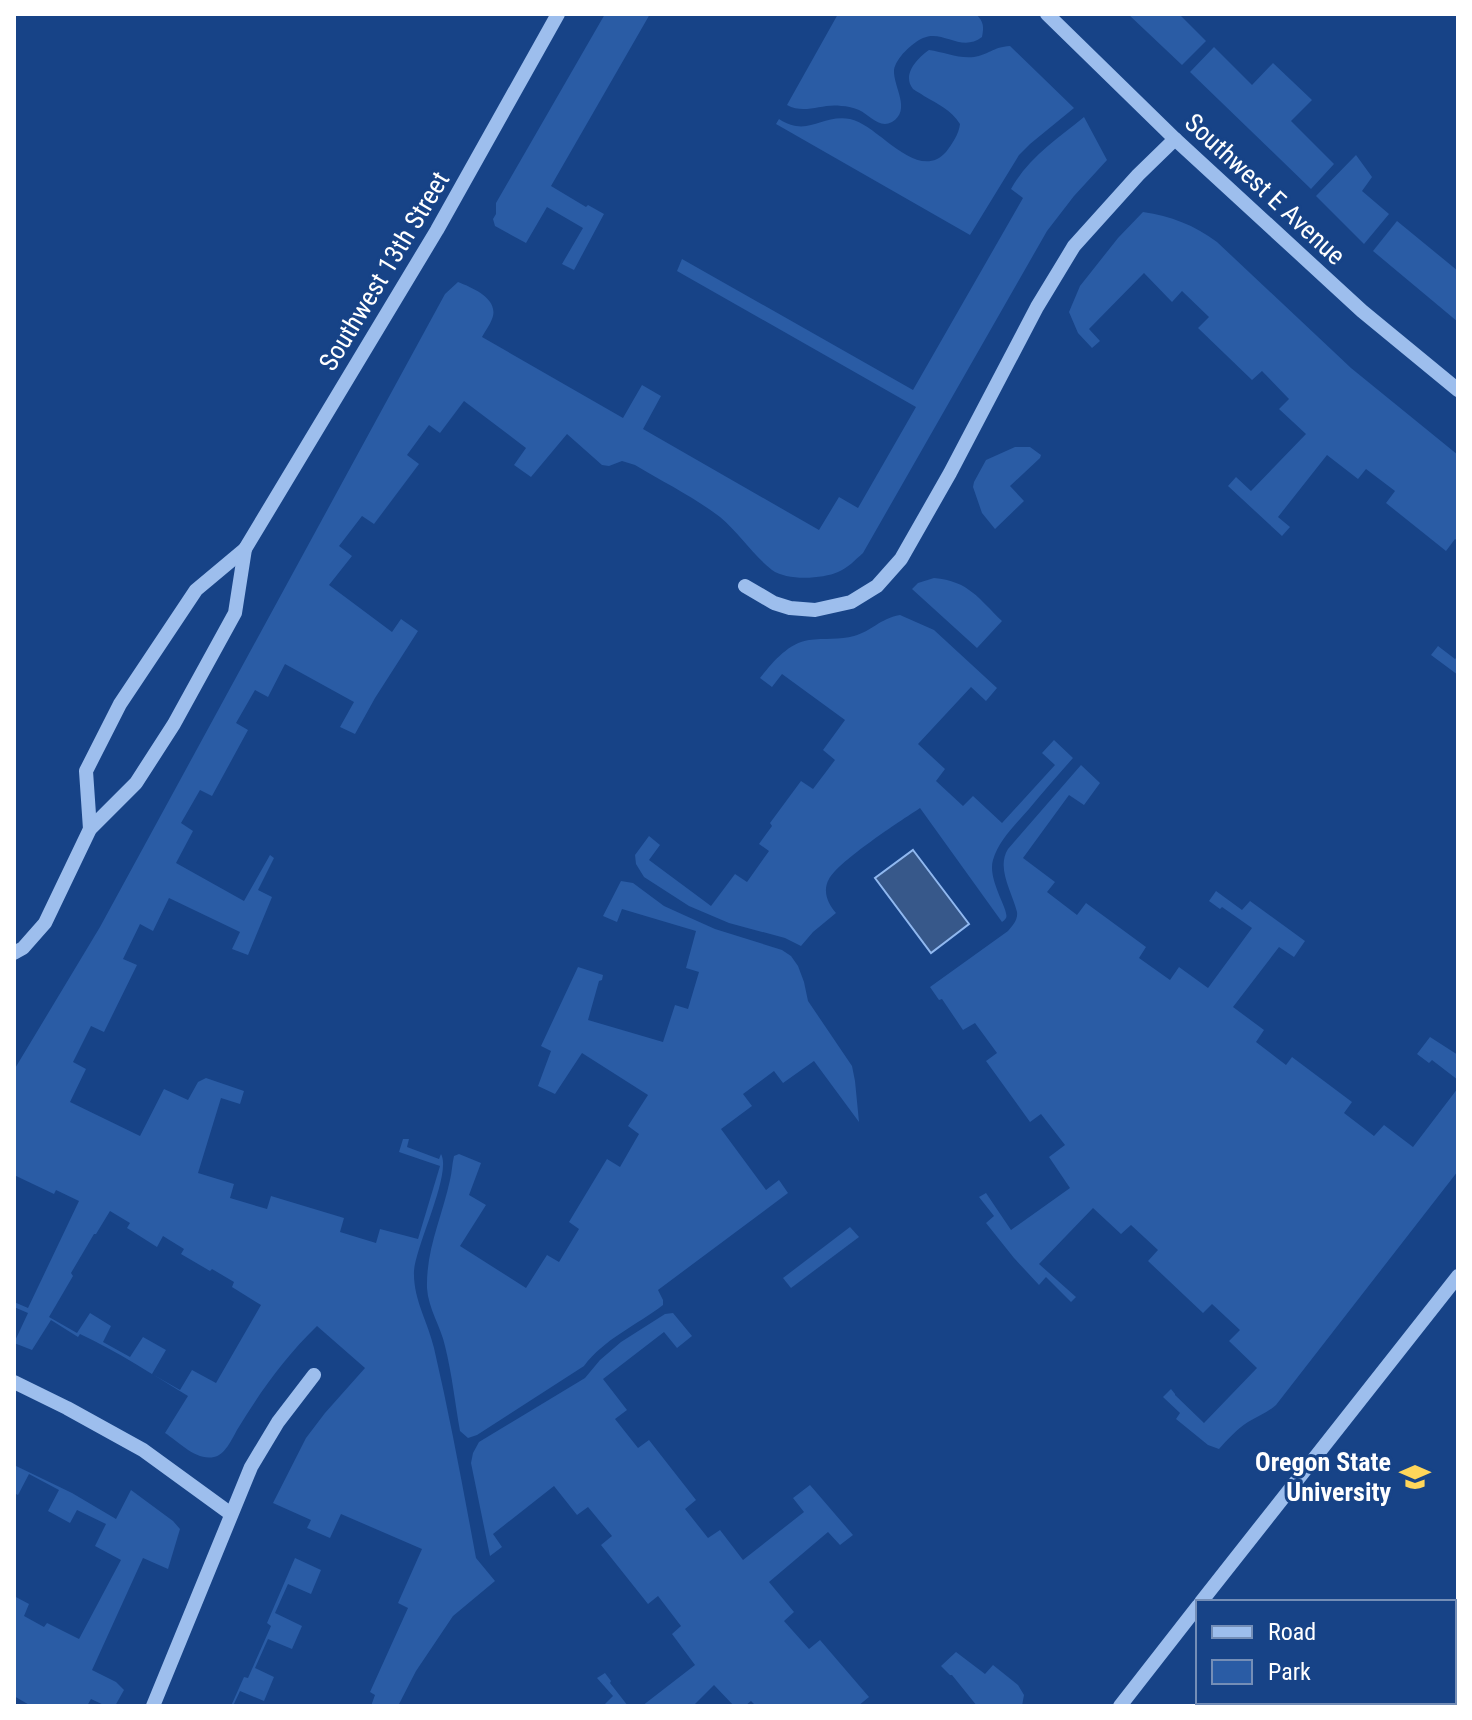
<svg xmlns="http://www.w3.org/2000/svg" width="1472" height="1720" font-family="'Roboto Condensed',sans-serif">
<rect width="100%" height="100%" fill="#174387"/>
<g fill="#2a5ca5" fill-rule="evenodd">
<polygon points="605,14 650,14 551,186 586,207 588,205 604,214 574,270 562,264 583,228 547,207 526,243 495,226 493,219 496,214 496,203"/>
<path d="M838 14H976C984 22 984 27 982 37 961 53 943 29 923 38 912 43 896 58 894 70 893 87 912 110 892 122 879 129 870 115 859 110 854 108 847 106 841 106 822 103 805 115 787 105Z"/>
<polygon points="1128,14 1179,14 1206,41 1182,65"/>
<path d="M1010 46 1074 108 1030 144 1019 155 970 235 776 124 779 119C808 138 821 114 850 119 878 124 917 184 946 152 952 144 959 134 960 124 951 110 938 104 924 96 922 94 914 90 913 89 901 74 919 57 929 50 944 52 959 59 974 57 988 55 993 47 1010 46Z"/>
<polygon points="1214,47 1252,85 1273,63 1312,100 1291,121 1334,164 1311,189 1190,72"/>
<path d="M1084 117 1107 160 1074 196 1047 231 863 553C855 560 848 568 838 572 822 579 787 581 772 570 753 555 739 533 720 517 694 497 663 482 635 465L622 461 609 466 602 465 567 434 531 477 514 465 526 448 464 401 440 433 429 425 407 455 419 464 374 524 362 516 339 546 352 556 329 585 392 632 401 619 418 631 375 698 355 734 340 727 354 702 285 664 268 697 255 690 236 723 248 730 212 796 200 790 181 823 193 831 176 863 244 901 270 855 274 858 258 890 272 897 248 955 232 949 240 932 169 898 153 931 140 924 123 959 137 965 104 1032 91 1026 73 1062 86 1069 70 1102 140 1136 164 1089 188 1100 198 1082 206 1078 244 1091 240 1104 221 1098 198 1173 234 1184 230 1198 267 1209 271 1196 344 1218 340 1232 376 1243 380 1229 418 1239 440 1166 399 1152 403 1139H409L407 1147 439 1159 441 1154C452 1173 416 1245 414 1271 413 1299 428 1322 434 1348 450 1417 463 1488 476 1558L495 1581 453 1616 416 1671 398 1706H371L375 1695 370 1692 408 1608 398 1603 422 1549 341 1514 330 1538 307 1528 311 1520 273 1503 306 1438 325 1413 365 1368 317 1326C285 1357 260 1392 237 1430 232 1439 225 1455 214 1457 196 1461 179 1442 165 1433L188 1396C153 1375 117 1351 80 1334L78 1337 51 1320 32 1350 14 1343 28 1313 14 1307V1302L28 1308 79 1201 56 1190 54 1194 14 1175V1070L100 927 445 294 458 282C473 288 500 299 492 319 490 325 485 331 482 337L623 418 642 385 661 396 643 429 819 530 839 497 858 508 916 407 677 271 682 259 913 390 1023 198 1011 189C1028 158 1057 139 1084 117ZM110 1211 130 1223 127 1228 157 1247 163 1236 184 1249 181 1254 210 1271 212 1269 234 1282 232 1287 261 1305 216 1383 192 1370 180 1390 152 1374 166 1350 143 1337 130 1357 103 1342 111 1326 90 1313 77 1333 49 1317 73 1276 71 1273 94 1234H96Z"/>
<polygon points="1356,155 1372,177 1362,191 1389,214 1364,244 1316,196"/>
<path d="M1143 212C1171 216 1194 225 1217 242L1351 368 1458 455V541L1455 539 1446 551 1386 503 1395 491 1366 469 1358 479 1327 455 1278 517 1290 527 1282 536 1228 486 1236 477 1251 491 1306 434 1279 409 1289 399 1262 371 1252 380 1198 328 1209 317 1182 291 1172 302 1144 273 1089 329 1100 341 1092 348 1078 333 1069 312 1080 286 1118 238Z"/>
<polygon points="1397,221 1458,271 1458,322 1373,251"/>
<polygon points="1015,447 1030,447 1041,455 1040,458 1010,486 1024,501 995,529 982,513 973,487 974,482 986,460"/>
<path d="M934 578C969 581 979 599 1002 621L977 648 912 589 918 583Z"/>
<path d="M900 615 934 630 997 688 986 701 971 687 918 744 945 769 936 781 963 806 973 796 1002 823 1055 765 1042 753 1054 740 1073 758C1058 775 1043 792 1029 809 1015 825 999 840 993 860 987 880 1010 911 1006 918 1005 920 1003 921 1002 922L920 808C899 822 840 860 829 879 822 891 828 904 836 913L813 932 801 946 785 938 729 923 689 906 644 877 636 864 635 855 649 836 660 845 649 860 711 906 735 874 747 882 769 851 759 844 772 826 770 823 801 781 813 789 835 760 823 750 845 720 782 674 772 687 760 678C772 663 788 643 809 640 824 638 840 640 854 636 872 631 879 619 900 615Z"/>
<polygon points="1438,646 1455,659 1458,656 1458,675 1431,655"/>
<path d="M1081 765 1100 783 1084 805 1069 795 1023 858 1055 882 1047 892 1077 915 1086 903 1146 947 1139 958 1170 980 1179 967 1208 988 1252 928 1222 907 1220 909 1209 901 1216 891 1242 910 1250 901 1305 941 1294 957 1279 947 1233 1007 1264 1030 1256 1042 1286 1065 1292 1057 1352 1102 1344 1113 1374 1136 1384 1125 1413 1147 1458 1088V1171L1276 1405C1267 1413 1258 1416 1248 1422 1237 1429 1228 1439 1219 1449L1208 1445 1176 1419 1180 1413 1163 1397 1171 1389 1175 1394V1395L1204 1423 1257 1368 1229 1341 1240 1330 1212 1304 1203 1313 1148 1261 1158 1250 1131 1225 1121 1234 1093 1208 1039 1264 1076 1297 1071 1302 1046 1277 1039 1285 1014 1258 986 1223 994 1216 979 1197 986 1193 1011 1230 1070 1188 1049 1157 1065 1145 1041 1114 1030 1122 986 1061 997 1053 975 1023 963 1030 942 999 939 1000 930 987 1008 931C1013 925 1018 920 1017 912 1012 892 996 868 1008 849Z"/>
<path d="M621 881 633 883 664 906 686 916 715 929 782 950 791 956 798 966 804 982 808 1001 852 1066 855 1081 859 1122 814 1061 783 1083 774 1071 743 1094 752 1106 721 1129 766 1190 779 1180 788 1193 658 1290 663 1300V1305C637 1325 604 1339 584 1366L477 1435 468 1438 460 1431C455 1403 452 1374 445 1346 441 1327 428 1308 427 1288 426 1249 442 1217 450 1180 452 1172 452 1164 454 1156L459 1154 481 1163 469 1195 486 1205 460 1246 526 1288 547 1255 559 1262 579 1229 569 1222 607 1159 620 1167 639 1134 628 1126 648 1095 582 1053 555 1094 538 1086 551 1051 541 1046 578 967 603 975 602 980 599 981 588 1020 663 1042 675 1005 688 1009 699 972 686 968 696 931 622 909 617 922 603 916Z"/>
<polygon points="1430,1037 1458,1055 1458,1080 1432,1060 1429,1063 1417,1054"/>
<polygon points="850,1227 859,1237 791,1288 783,1278"/>
<polygon points="673,1313 692,1336 677,1348 664,1332 603,1379 627,1410 615,1419 638,1448 649,1440 696,1500 685,1509 708,1538 720,1530 743,1560 804,1512 793,1498 810,1485 853,1535 840,1545 828,1532 769,1582 794,1612 784,1621 809,1649 820,1640 869,1697 858,1706 756,1706 751,1701 745,1706 734,1706 714,1685 693,1706 642,1706 695,1665 672,1634 681,1626 658,1596 648,1604 601,1545 612,1536 588,1507 577,1515 554,1486 493,1534 502,1547 490,1556 471,1463 473,1453 479,1442 585,1378 600,1360 621,1342 665,1314"/>
<polygon points="14,1465 72,1493 116,1519 131,1490 173,1521 180,1529 168,1569 143,1558 92,1670 116,1682 124,1690 115,1706 106,1706 91,1699 87,1706 31,1706 14,1696 14,1596 29,1604 24,1616 44,1627 47,1623 79,1639 121,1560 95,1546 106,1524 77,1510 70,1523 48,1511 59,1490 29,1474 18,1495 14,1493"/>
<polygon points="295,1558 321,1570 311,1594 288,1584 275,1613 302,1626 292,1649 268,1639 255,1668 274,1677 264,1701 240,1691 233,1706 231,1706 244,1677 248,1678 271,1626 267,1623"/>
<polygon points="956,1652 985,1674 993,1665 1018,1685 1024,1695 1022,1706 977,1706 952,1675 950,1675 941,1666"/>
<polygon points="605,1673 611,1681 610,1683 628,1706 606,1706 605,1704 613,1696 597,1678"/>
</g>
<polygon fill="#37588a" stroke="#90b8f0" stroke-width="2" points="913,850 969,924 931,953 875,878"/>
<g fill="none" stroke-linecap="round" stroke-linejoin="round">
<g stroke="#9dbeed" stroke-width="14">
<polyline points="1047,14 1175,139 1362,311 1458,390"/>
<polyline points="745,586 774,603 790,608 815,610 851,602 877,586 901,559 950,473 1037,307 1074,246 1138,175 1175,139"/>
<polyline points="90,829 86,771 120,704 196,590 245,549 437,230 558,14"/>
<polyline points="14,953 23,948 45,923 90,829 136,783 174,724 235,613 245,549"/>
<polyline points="14,1382 67,1408 143,1450 231,1514"/>
<polyline points="1201,1602 1458,1276"/>
<polyline points="153,1706 251,1467 278,1422 314,1375"/>
<polyline points="1120,1706 1198,1606"/>
</g>
</g>
<defs>
<g id="university-bare" transform="scale(2.4)"><path d="M0-5L7-2L0 1L-7-2ZM-4 1L0 2.5L4 1V4Q0 6-4 4Z" fill="#ffd65a" stroke="#174387" stroke-width="2.5" paint-order="stroke"/></g>
</defs>
<g fill-rule="evenodd">
<use href="#university-bare" x="1415" y="1477"/>
</g>
<g text-anchor="middle" dominant-baseline="central" stroke-width="6" stroke-linejoin="round" paint-order="stroke">
<g font-size="26" fill="#fff" stroke="#174387">
<text transform="translate(1265 189) rotate(43)">Southwest E Avenue</text>
<text transform="translate(384 271) rotate(-59)">Southwest 13th Street</text>
</g>
<g font-size="26" font-weight="bold" fill="#fff" stroke="#174387" text-anchor="end">
<text x="1391" y="1462">Oregon State<tspan x="1391" dy="30">University</tspan></text>
</g>
</g>
<rect width="1472" height="1720" fill="none" stroke="#ffffff" stroke-width="32"/>
<rect x="1196" y="1600" width="260" height="104" fill="#174387" stroke="#748eb7" stroke-width="2"/>
<rect x="1212" y="1626" width="40" height="12" fill="#9dbeed" stroke="#748eb7" stroke-width="2"/>
<text x="1268" y="1640" font-size="24" fill="#ffffff">Road</text>
<rect x="1212" y="1660" width="40" height="24" fill="#2a5ca5" stroke="#748eb7" stroke-width="2"/>
<text x="1268" y="1680" font-size="24" fill="#ffffff">Park</text>
</svg>
